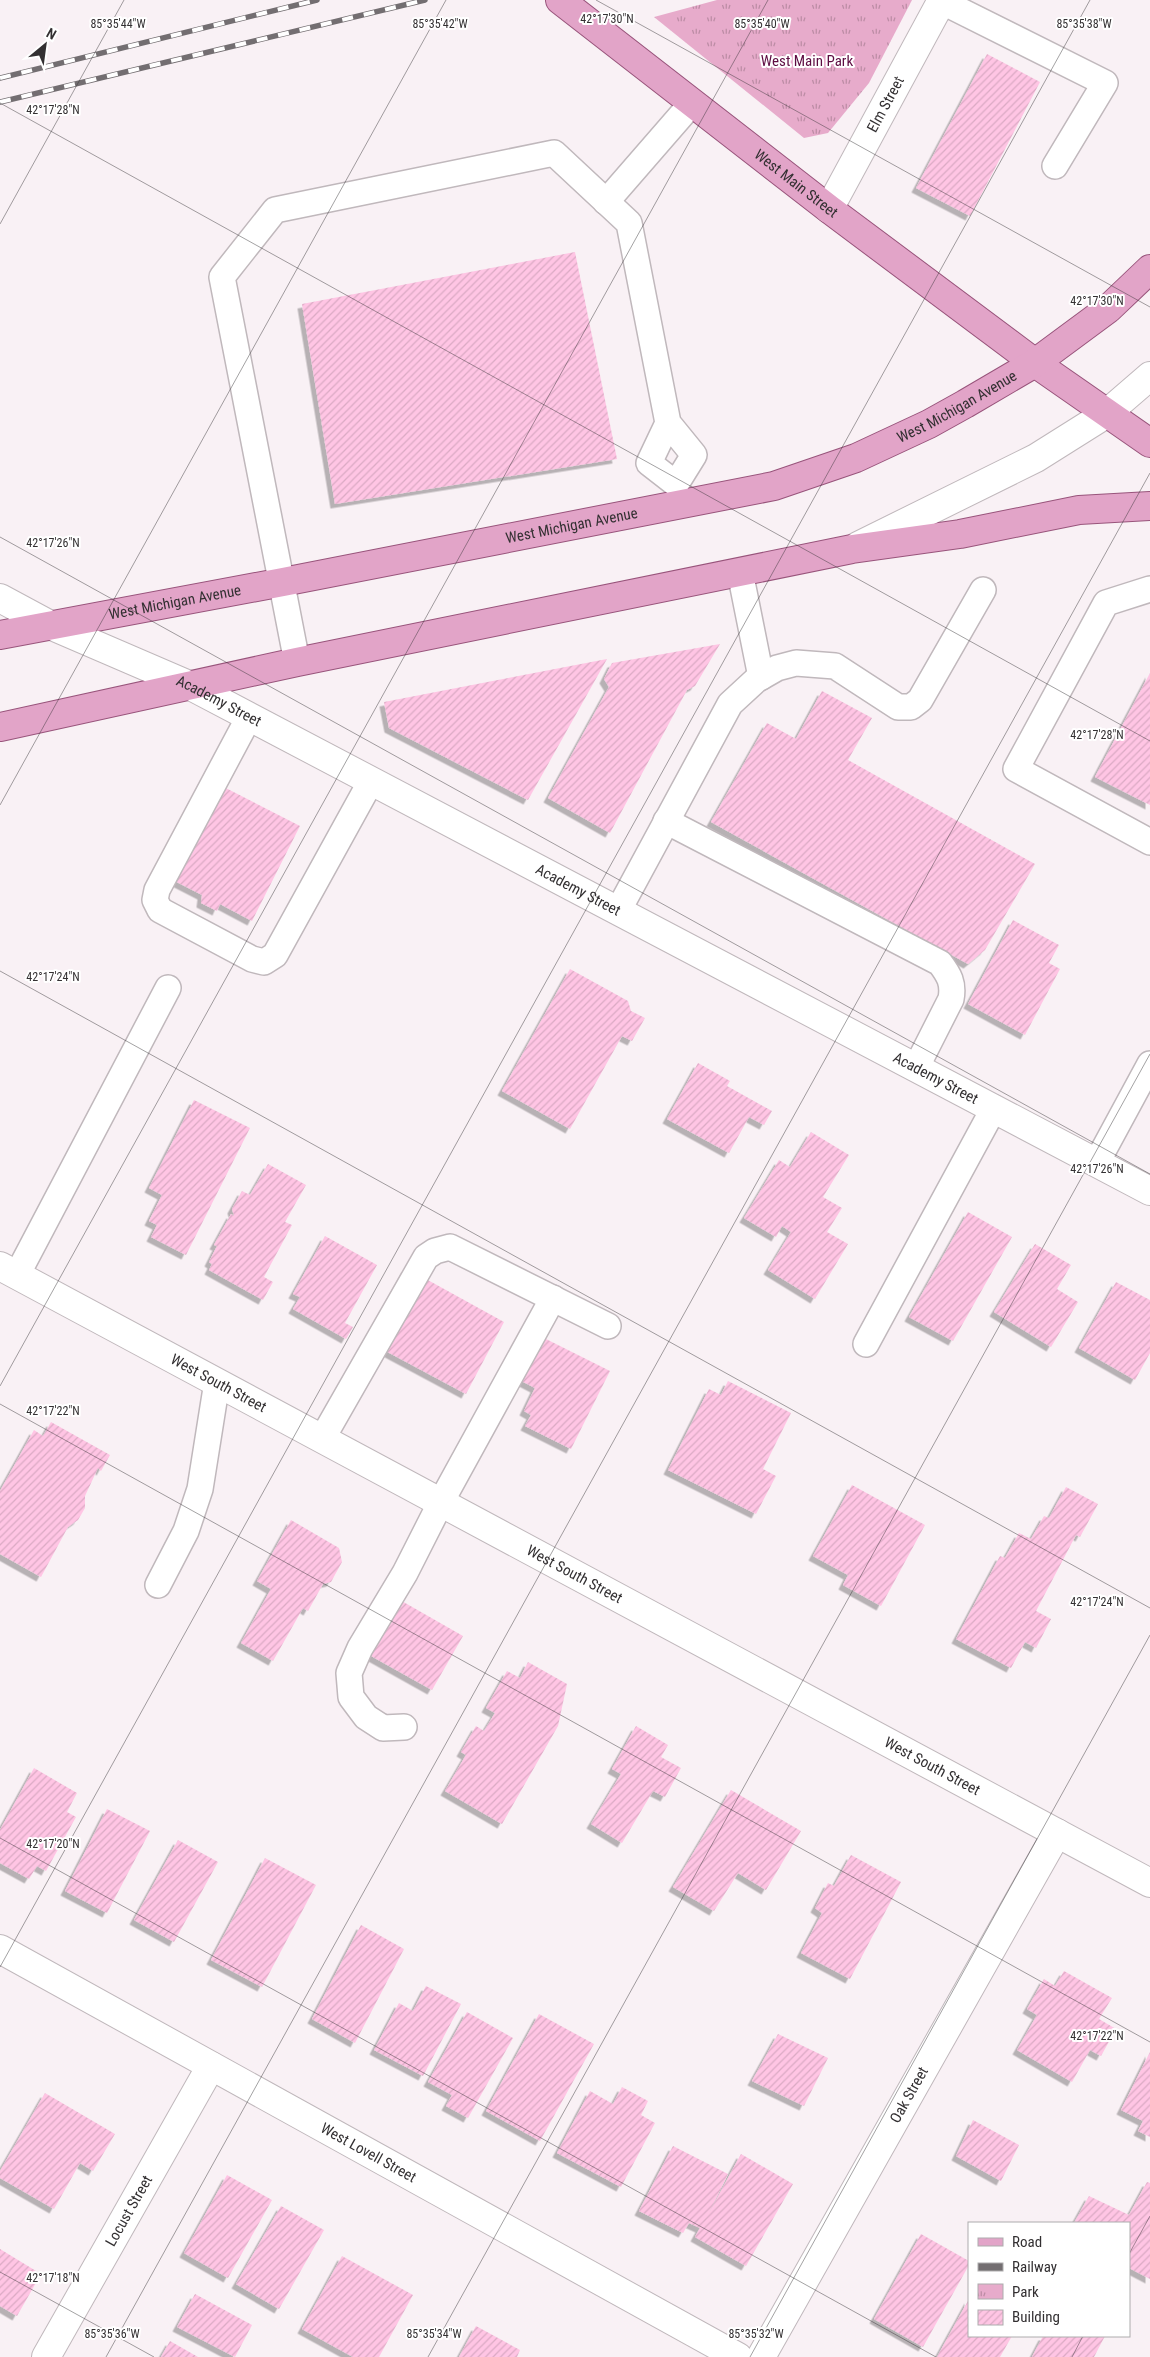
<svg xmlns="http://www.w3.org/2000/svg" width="1150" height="2357" font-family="'Roboto Condensed',sans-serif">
<defs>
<pattern id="park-tufts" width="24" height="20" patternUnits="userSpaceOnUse" patternTransform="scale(1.25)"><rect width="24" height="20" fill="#e7abcb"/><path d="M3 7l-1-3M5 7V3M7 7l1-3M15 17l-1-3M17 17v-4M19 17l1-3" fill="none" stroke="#bc8ca5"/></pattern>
<pattern id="building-hatch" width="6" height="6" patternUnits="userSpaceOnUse" patternTransform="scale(1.25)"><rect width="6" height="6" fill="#ffc5e4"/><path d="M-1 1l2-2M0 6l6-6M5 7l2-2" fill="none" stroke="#dbaac4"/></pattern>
<filter id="shadow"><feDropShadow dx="-4.5" dy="4.5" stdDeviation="0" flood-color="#0004"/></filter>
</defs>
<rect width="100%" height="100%" fill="#f9f1f5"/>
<polygon fill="url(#park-tufts)" points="717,0 912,0 869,83 828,133 804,138 654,17"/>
<g fill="url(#building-hatch)" filter="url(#shadow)">
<polygon points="987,54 1040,82 970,216 916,188"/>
<polygon points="575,252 617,459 335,504 302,304"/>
<polygon points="720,644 695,686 687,690 610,833 548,798 609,687 604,679 612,663"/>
<polygon points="607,659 528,800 389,728 384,702"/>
<polygon points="1150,673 1150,805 1095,777"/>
<polygon points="822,691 872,718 848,760 1035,864 985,950 968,964 711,822 767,723 796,739"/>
<polygon points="216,783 300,826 252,921 220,904 217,911 201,903 202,895 167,877"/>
<polygon points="1013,920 1059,945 1049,963 1060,969 1025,1035 968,1004"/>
<polygon points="570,969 628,1001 631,1011 645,1018 632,1041 622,1036 570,1129 502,1091"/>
<polygon points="698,1063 730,1081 727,1086 772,1111 764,1125 749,1117 729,1153 667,1119"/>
<polygon points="194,1100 250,1128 186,1255 151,1237 157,1225 149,1221 162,1195 149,1188"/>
<polygon points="811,1132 849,1155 823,1197 842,1208 827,1232 848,1244 815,1299 768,1270 791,1232 782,1226 776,1237 744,1218 779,1160 790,1167"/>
<polygon points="268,1164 306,1185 285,1222 292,1225 264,1277 273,1282 263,1300 209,1270 212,1264 209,1262 217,1246 214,1245 231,1214 234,1216 232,1209 242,1191 250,1195"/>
<polygon points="968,1212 1012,1237 953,1341 909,1317"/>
<polygon points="325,1236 377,1265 345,1323 353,1327 346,1339 293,1309 300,1297 293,1294"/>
<polygon points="1035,1244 1071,1265 1057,1289 1078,1302 1051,1347 994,1312"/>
<polygon points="406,1268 504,1322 466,1394 367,1341"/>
<polygon points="1116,1282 1150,1300 1150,1353 1135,1380 1079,1348"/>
<polygon points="532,1332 610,1371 571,1449 525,1426 531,1415 524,1411 535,1388 510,1375"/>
<polygon points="728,1381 791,1413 763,1469 776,1476 756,1514 668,1470 709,1389 721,1395"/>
<polygon points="51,1422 110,1455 101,1471 98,1468 85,1496 85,1508 78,1520 68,1527 41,1577 0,1554 0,1491 34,1430 43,1436"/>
<polygon points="852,1485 925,1525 881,1606 843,1585 848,1575 813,1556"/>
<polygon points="1066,1487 1098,1504 1080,1537 1076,1535 1036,1611 1051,1619 1036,1648 1025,1642 1011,1668 956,1639 1000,1556 1005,1558 1019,1533 1031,1539 1044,1516 1049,1518"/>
<polygon points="291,1520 339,1548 342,1562 331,1582 323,1584 308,1611 303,1608 273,1661 241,1643 271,1589 257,1581"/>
<polygon points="386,1592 463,1636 432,1690 355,1647"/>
<polygon points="528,1662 567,1684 558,1726 502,1824 445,1791 466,1755 461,1752 476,1726 484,1731 495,1713 486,1708 507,1671 520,1678"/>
<polygon points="636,1726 668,1745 661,1757 681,1768 665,1797 653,1791 622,1843 591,1824 621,1774 612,1769"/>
<polygon points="34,1768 77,1793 67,1812 76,1817 46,1871 37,1866 29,1879 0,1863 0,1830"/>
<polygon points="731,1790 801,1831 766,1890 738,1873 714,1911 673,1887"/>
<polygon points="107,1809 150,1831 107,1913 65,1891"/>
<polygon points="178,1840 218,1862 174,1942 134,1920"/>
<polygon points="851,1855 901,1882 850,1979 801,1953 822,1913 815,1908 828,1883 834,1886"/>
<polygon points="265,1858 316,1885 262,1987 211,1960"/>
<polygon points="361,1925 404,1949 355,2043 312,2019"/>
<polygon points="1064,1971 1112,1998 1099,2019 1116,2029 1101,2056 1090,2050 1072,2082 1017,2050 1037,2015 1027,2009 1044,1979 1055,1986"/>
<polygon points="426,1986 461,2004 423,2076 374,2050 399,2003 413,2011"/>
<polygon points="467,2012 513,2038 468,2118 446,2106 452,2095 428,2082"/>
<polygon points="539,2014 594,2044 540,2141 486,2111"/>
<polygon points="778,2034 828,2058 804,2106 752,2081"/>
<polygon points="1150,2052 1150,2137 1138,2131 1143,2121 1121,2110"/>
<polygon points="622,2087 648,2101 641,2115 655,2123 621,2187 557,2153 590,2091 613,2104"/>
<polygon points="45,2093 115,2134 93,2171 80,2163 54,2209 0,2178 0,2171"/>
<polygon points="973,2120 1019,2145 1001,2181 956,2156"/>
<polygon points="673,2146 728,2174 709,2213 741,2154 793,2184 746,2266 695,2237 700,2228 689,2223 683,2233 639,2211"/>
<polygon points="227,2175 272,2200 228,2278 184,2253"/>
<polygon points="1147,2182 1150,2183 1150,2279 1129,2268 1129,2223 1074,2223 1089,2196 1129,2215"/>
<polygon points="281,2206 324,2230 279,2309 236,2284"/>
<polygon points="921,2234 969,2261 969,2265 923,2347 874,2319"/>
<polygon points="0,2249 41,2274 17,2316 0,2306"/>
<polygon points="342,2256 413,2295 379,2357 353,2357 302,2329"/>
<polygon points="195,2294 252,2325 235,2357 177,2327"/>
<polygon points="969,2299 969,2336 1012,2336 1000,2357 937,2357"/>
<polygon points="476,2326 520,2350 517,2357 459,2357"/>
<polygon points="1043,2336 1105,2336 1094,2357 1032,2357"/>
<polygon points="170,2341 198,2357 161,2357"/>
</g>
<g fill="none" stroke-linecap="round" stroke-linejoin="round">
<g stroke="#c0b8bc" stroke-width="28">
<g id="lane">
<polyline points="941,1 1105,83 1055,166"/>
<polyline points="606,202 692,103"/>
<polyline points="740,572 761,677"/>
<polyline points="1150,589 1106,603 1016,769 1150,842"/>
<polyline points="297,662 222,277 275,210 554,153 629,223 668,423 694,455 676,484 649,463 668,423"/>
<polyline points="249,717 157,890 155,900 160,910 252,959 264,962 275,955 371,781"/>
<path d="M666 821 940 963C949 975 954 983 951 999L916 1068"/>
<polyline points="618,911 730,704 756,680 777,668 796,663 835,666 898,707 911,707 920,700 983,590"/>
<polyline points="1097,1162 1150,1064"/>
<polyline points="17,1275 168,988"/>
<polyline points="866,1344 994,1108"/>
<polyline points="322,1439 426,1257 435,1251 450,1247 608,1326"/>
<polyline points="158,1585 186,1531 200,1489 217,1382"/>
<polyline points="404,1727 383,1728 366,1717 351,1697 349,1673 360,1648 405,1573 441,1502 553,1298"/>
</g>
</g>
<g stroke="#c0b8bc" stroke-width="30">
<g id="street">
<path id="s1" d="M829 209 942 0"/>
<polyline points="858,546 1036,458 1106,414 1150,376"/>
<path id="s2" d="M0 598 52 626 189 685 1150 1191"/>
<path id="s3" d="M0 1266 1150 1883"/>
<path id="s4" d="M46 2357 211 2066"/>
<path id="s5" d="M761 2357 1057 1833"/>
</g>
</g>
<g stroke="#c0b8bc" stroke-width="30">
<g id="secondary">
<path id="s6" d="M0 1949 738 2357"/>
</g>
</g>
<g stroke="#98547b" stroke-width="30">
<g id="primary">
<path id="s7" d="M560 0 829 209 1035 363 1150 443"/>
<path id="s8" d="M0 635 283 582 774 486 856 458 929 424 965 404 1035 363 1108 309 1150 269"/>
<polyline points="0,727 297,662 852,549 960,534 1079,510 1150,506"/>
</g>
</g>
<use href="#lane" stroke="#fff" stroke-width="25"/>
<use href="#street" stroke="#fff" stroke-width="28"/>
<use href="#secondary" stroke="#fff" stroke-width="28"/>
<use href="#primary" stroke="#e2a4c8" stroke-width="28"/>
<g stroke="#736e71" stroke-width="5.5">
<g id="rail">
<polyline points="0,78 317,0"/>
<polyline points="0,102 425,0"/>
</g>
</g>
<use href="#rail" stroke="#fff" stroke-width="4" stroke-dasharray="11" stroke-linecap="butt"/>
</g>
<path fill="none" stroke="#333032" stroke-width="1" stroke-opacity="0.45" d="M596 0 1150 307M0 103 1150 741M0 224 124 0M0 537 1150 1174M0 805 446 0M0 971 1150 1608M0 1386 768 0M0 1404 1150 2042M0 1838 936 2357M0 1967 1090 0M1129 2254 1150 2216M0 2272 154 2357M106 2357 1150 473M428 2357 1150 1054M750 2357 1150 1635M1072 2357 1083 2336"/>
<g text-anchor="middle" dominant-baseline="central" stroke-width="4" stroke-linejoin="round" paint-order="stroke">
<g font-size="15" fill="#5d0c42" stroke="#fff">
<text x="807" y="61">West Main Park</text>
</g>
<g font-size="15" fill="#333032" stroke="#fff">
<text stroke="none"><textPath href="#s1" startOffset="119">Elm Street</textPath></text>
<text stroke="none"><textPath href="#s7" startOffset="299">West Main Street</textPath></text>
<text stroke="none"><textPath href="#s8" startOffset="988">West Michigan Avenue</textPath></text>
<text stroke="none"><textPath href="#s8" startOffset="582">West Michigan Avenue</textPath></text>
<text stroke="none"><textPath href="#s8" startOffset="178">West Michigan Avenue</textPath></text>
<text stroke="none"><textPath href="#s2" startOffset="242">Academy Street</textPath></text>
<text stroke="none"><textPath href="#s2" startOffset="648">Academy Street</textPath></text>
<text stroke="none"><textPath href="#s2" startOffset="1052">Academy Street</textPath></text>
<text stroke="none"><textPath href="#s3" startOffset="248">West South Street</textPath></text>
<text stroke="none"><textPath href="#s3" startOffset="652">West South Street</textPath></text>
<text stroke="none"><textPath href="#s3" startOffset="1058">West South Street</textPath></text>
<text stroke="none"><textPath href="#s5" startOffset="301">Oak Street</textPath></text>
<text stroke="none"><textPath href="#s6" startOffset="421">West Lovell Street</textPath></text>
<text stroke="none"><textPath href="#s4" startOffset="168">Locust Street</textPath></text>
</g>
</g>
<g font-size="12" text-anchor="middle" fill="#333032" stroke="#fff" stroke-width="4" stroke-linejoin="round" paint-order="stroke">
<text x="607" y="23">42°17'30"N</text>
<text x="118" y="28">85°35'44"W</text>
<text x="440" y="28">85°35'42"W</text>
<text x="762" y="28">85°35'40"W</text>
<text x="1084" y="28">85°35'38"W</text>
<text x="53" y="114">42°17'28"N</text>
<text x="1097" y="305">42°17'30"N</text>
<text x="53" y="547">42°17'26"N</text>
<text x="1097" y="739">42°17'28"N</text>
<text x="53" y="981">42°17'24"N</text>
<text x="1097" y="1173">42°17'26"N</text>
<text x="53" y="1415">42°17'22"N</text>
<text x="1097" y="1606">42°17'24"N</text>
<text x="53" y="1848">42°17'20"N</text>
<text x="1097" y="2040">42°17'22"N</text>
<text x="53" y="2282">42°17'18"N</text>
<text x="112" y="2338">85°35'36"W</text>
<text x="434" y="2338">85°35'34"W</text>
<text x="756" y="2338">85°35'32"W</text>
</g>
<rect x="968" y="2222" width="162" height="115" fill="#ffffff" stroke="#adacad"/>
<rect x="978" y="2238" width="25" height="8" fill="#e2a4c8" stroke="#adacad"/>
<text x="1012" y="2247" font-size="15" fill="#333032">Road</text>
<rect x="978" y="2263" width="25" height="8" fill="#736e71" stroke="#adacad"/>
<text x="1012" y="2272" font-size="15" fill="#333032">Railway</text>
<rect x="978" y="2284" width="25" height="15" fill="url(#park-tufts)" stroke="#adacad"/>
<text x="1012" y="2297" font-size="15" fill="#333032">Park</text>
<rect x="978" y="2310" width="25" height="15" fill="url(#building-hatch)" stroke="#adacad"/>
<text x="1012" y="2322" font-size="15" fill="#333032">Building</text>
<g transform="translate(45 45) rotate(29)" stroke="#ffffff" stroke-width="4" paint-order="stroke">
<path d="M0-4L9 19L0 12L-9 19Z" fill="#333032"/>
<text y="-8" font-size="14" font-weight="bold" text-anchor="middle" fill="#333032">N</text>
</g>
</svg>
